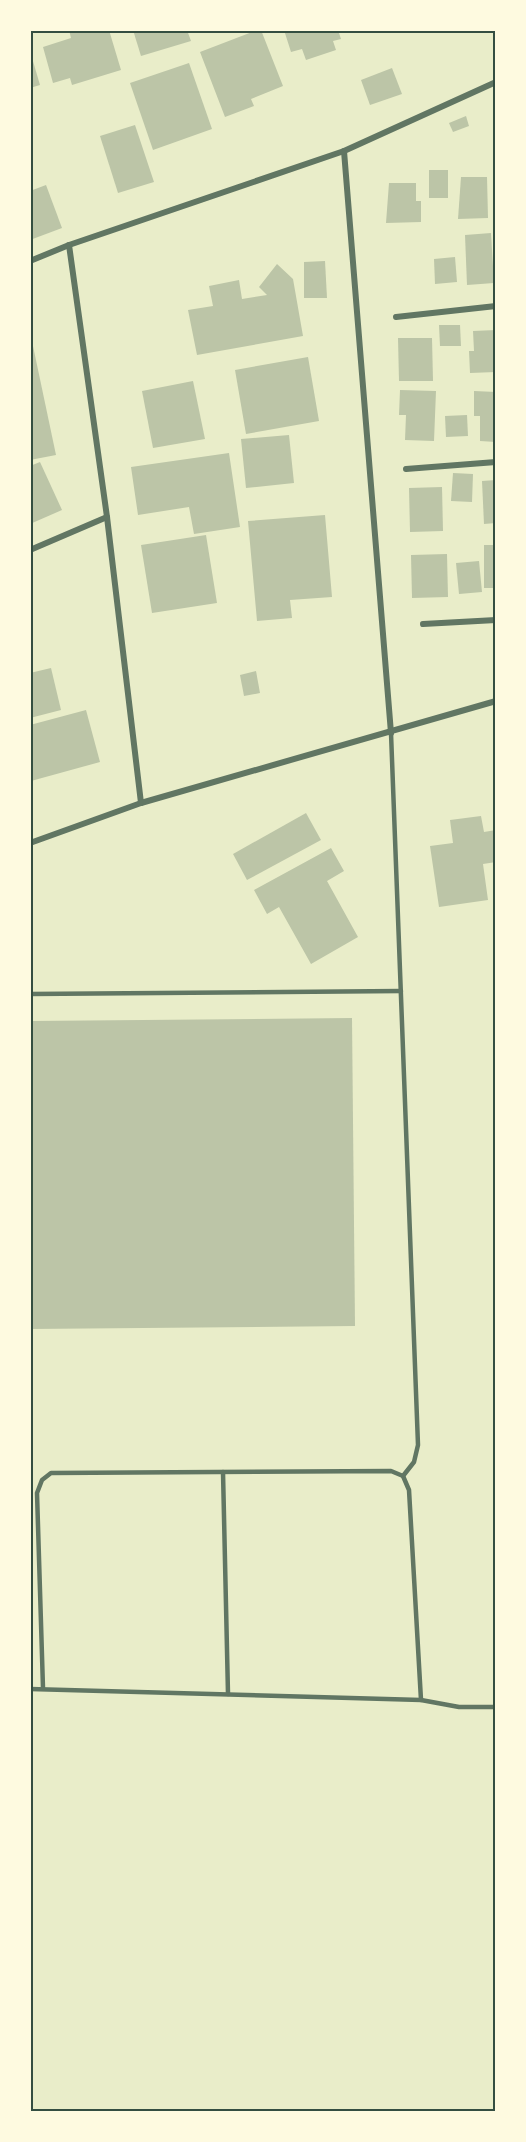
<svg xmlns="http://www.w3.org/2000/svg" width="526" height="2142" font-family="'IBM Plex Serif',serif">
<rect width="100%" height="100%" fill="#e9edc9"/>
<g fill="#bcc5a7">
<polygon points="69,30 109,30 121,70 72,85 70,78 53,83 43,47 71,38"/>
<polygon points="133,30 187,30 191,41 141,56"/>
<polygon points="257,30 261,30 283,86 251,99 254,106 225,117 200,52"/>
<polygon points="284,30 338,30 341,39 333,41 336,50 306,60 302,49 291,52"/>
<polygon points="30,51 40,85 30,88"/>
<polygon points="189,63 212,129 153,150 130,83"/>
<polygon points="392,68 402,94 370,105 361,80"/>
<polygon points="466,116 469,126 453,132 449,123"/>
<polygon points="135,125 154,182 118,193 100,136"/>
<rect x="429" y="170" width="19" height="28"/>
<polygon points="461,177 487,177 488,218 458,219"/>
<polygon points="389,183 416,183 416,201 421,201 421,222 386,223"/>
<polygon points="46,185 62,228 30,240 30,191"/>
<polygon points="491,233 494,283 467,285 465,235"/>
<polygon points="455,257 457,282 435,284 434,259"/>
<polygon points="325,261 327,298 304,298 304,262"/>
<polygon points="277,264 293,279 303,336 197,355 188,310 213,306 209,286 239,280 242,299 267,295 259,287"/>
<polygon points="439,325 460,325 461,346 440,346"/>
<polygon points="496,330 496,372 470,373 469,351 474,351 473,331"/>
<polygon points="398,338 432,338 433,381 399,381"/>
<polygon points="30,342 33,346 56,455 30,460"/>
<polygon points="308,357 319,421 246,434 235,370"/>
<polygon points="193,381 205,439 153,448 142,391"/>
<polygon points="400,390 436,391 434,441 405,440 406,415 399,415"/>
<polygon points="474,391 496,392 496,442 480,441 480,416 474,416"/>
<polygon points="467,415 468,436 446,437 445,416"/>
<polygon points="289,435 294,483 246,488 241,439"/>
<polygon points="229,453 240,527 194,534 189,507 138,515 131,467"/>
<polygon points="40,462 62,510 30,524 30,466"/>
<polygon points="453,473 473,474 472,502 451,501"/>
<polygon points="496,480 496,523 484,524 482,481"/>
<polygon points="442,487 443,531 410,532 409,488"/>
<polygon points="325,515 332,597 290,600 292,618 257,621 248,521"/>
<polygon points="206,535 217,603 152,613 141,545"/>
<rect x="484" y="545" width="12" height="43"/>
<polygon points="447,554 448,597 412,598 411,555"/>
<polygon points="479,561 482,592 459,594 456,563"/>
<polygon points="51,668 61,710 30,718 30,673"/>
<polygon points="256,671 260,693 244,696 240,675"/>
<polygon points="86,710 100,762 31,781 30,725"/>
<polygon points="306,813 321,840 247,880 233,854"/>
<polygon points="481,816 484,832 496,830 496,862 483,864 488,900 439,907 430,846 453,843 450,820"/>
<polygon points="331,848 344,871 327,881 358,937 311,964 279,907 267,914 254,890"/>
<polygon points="352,1018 355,1326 30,1329 30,1021"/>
</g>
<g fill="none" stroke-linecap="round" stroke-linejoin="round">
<g stroke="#617663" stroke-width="4.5">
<polyline points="391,733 418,1445 414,1462 403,1476"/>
<polyline points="30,994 401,991"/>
<polyline points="223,1472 228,1694"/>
<polyline points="43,1688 37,1493 42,1480 51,1473 391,1471 403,1476 409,1490 421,1700"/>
<polyline points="30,1689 421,1700 459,1707 496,1707"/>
</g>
<g stroke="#617663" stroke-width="6">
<polyline points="344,151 391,733"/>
<polyline points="69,245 107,517 141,803"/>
<polyline points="30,261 69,245 344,151 496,82"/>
<polyline points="396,317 496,306"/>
<polyline points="406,469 496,462"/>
<polyline points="30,550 107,517"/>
<polyline points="423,624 496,620"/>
<polyline points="30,843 141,803 496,701"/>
</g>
</g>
<rect width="526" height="2142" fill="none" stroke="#fefae0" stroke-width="63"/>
<rect x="32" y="32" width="462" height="2078" fill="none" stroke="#344e41" stroke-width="2"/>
</svg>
